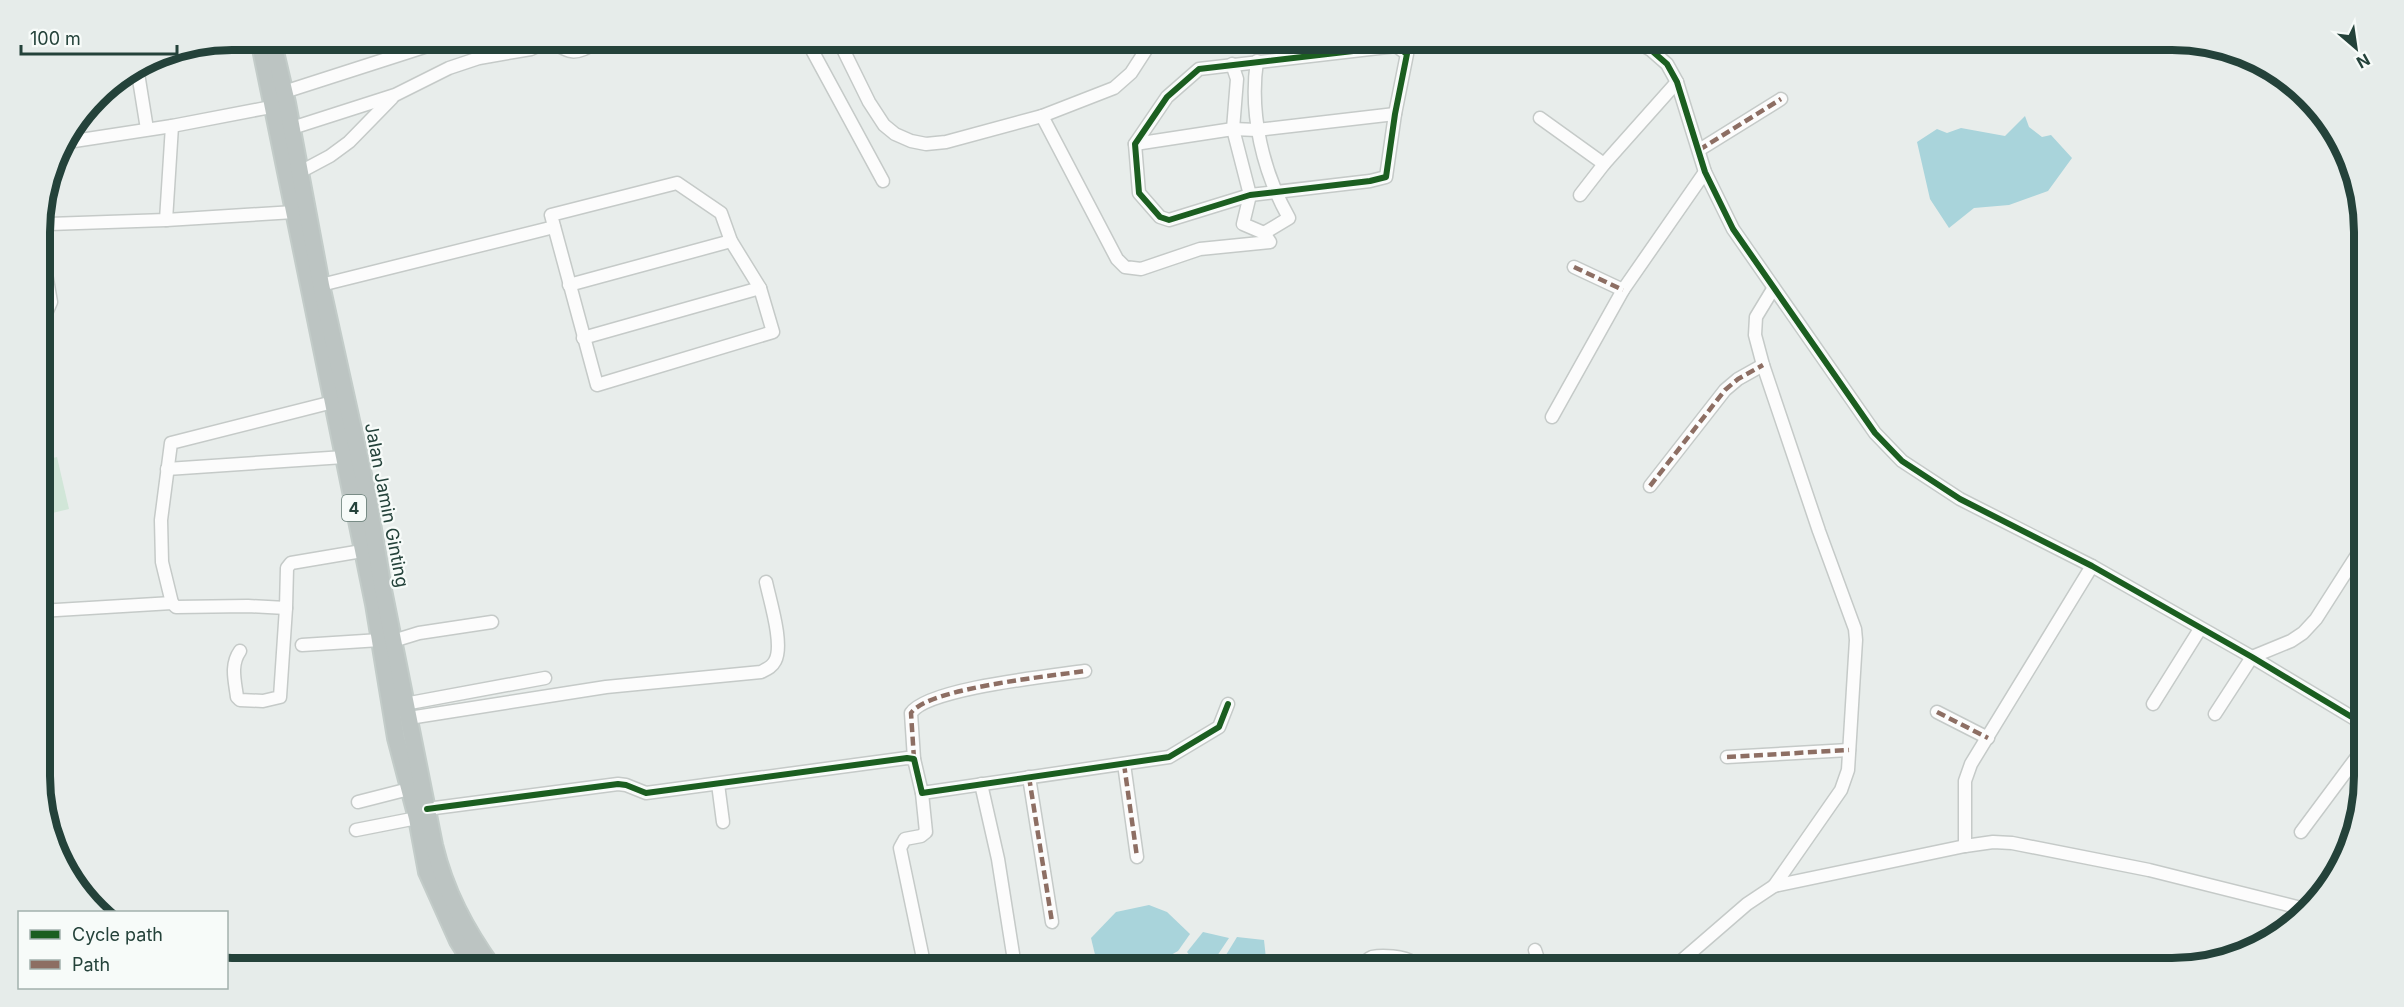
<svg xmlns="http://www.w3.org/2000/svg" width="2404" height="1007" font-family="Inter,sans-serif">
<rect width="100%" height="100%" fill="#e8edeb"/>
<polygon fill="#d1e6d8" points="57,457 69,509 40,516 40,461"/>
<g fill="#a9d4db">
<polygon points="2025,116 2029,127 2042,137 2051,135 2072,158 2048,191 2009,205 1974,208 1949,228 1930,199 1917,142 1937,129 1947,133 1961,128 2005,136"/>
<polygon points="1149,905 1167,912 1190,934 1178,951 1162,960 1098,967 1091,938 1116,912"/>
<polygon points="1203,932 1229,938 1209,968 1200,968 1187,952"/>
<polygon points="1237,937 1264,940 1267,968 1218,968"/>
</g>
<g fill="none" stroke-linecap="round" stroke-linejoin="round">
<g stroke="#c5cac8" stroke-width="15">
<g id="minor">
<path d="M548 39C574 58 577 53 603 39"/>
<polyline points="806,39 883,181"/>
<polyline points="838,39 869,102 884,125 895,134 911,141 926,144 946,142 1042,116 1114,88 1131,73 1153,39"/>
<polyline points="1631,39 1651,50 1667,64 1677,82 1705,172 1733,229 1875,433 1902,461 1960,499 2092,566 2252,657 2365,725"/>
<polygon points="1396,46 1407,54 1395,114 1386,177 1370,181 1250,195 1169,220 1160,217 1139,193 1135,144 1167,97 1199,69"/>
<path d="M1257 61C1249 114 1263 172 1289 218L1264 233"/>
<polyline points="137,67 147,129"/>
<polyline points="284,92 449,39"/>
<polyline points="1042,116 1117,259 1125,267 1141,269 1200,249 1270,242 1264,233 1243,224 1250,195 1233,129 1237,79 1232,64"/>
<polyline points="1540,118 1604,164"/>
<polyline points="292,128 395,95 449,68 479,58 531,49 553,39"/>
<polyline points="61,143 172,126 271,107"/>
<polyline points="1135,144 1233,129 1257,130 1395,114"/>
<polyline points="1699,150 1781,99"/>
<polyline points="300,172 330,156 349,142 392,98"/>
<polygon points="677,183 721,213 731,241 760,288 773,332 597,385 551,215"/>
<polyline points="1580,195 1604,164 1677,82"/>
<polyline points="166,220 172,126"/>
<polyline points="39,231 49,224 166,220 294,212"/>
<polyline points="39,234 51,302 47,311 40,315"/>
<polyline points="1574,267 1623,290"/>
<polyline points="321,285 554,227"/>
<polyline points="569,285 731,241"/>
<polyline points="1773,289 1756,317 1755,335 1763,365 1819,531 1855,629 1856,640 1848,770 1841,790 1774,886"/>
<polyline points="583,338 760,288"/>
<polyline points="1552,417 1623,290 1705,172"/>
<polyline points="167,469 344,457"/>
<polyline points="1650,486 1725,390 1738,379 1763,365"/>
<polyline points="172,603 162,562 161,520 171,443 333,402"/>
<polyline points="40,611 172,603 176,607 248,606 286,608 287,568 291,563 362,551"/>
<polyline points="393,641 419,633 492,622"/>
<polyline points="302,645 380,640"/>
<path d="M240 651C230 665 235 681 237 697L240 700 263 701 280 697 286 608"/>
<polyline points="2153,704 2200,629"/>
<polyline points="399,705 545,678"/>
<polyline points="1937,712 1988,738"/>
<polyline points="2215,714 2252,657 2291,641 2303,633 2316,619 2364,544"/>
<path d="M409 718 606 687 761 672C767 669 772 667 775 661 784 645 770 601 766 582"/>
<polyline points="1727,757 1849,750"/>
<path d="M914 759 911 713C928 688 1052 676 1085 671"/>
<polyline points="1124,764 1137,857"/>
<polyline points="1029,777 1052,922"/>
<polyline points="718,784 723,822"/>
<polyline points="981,784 998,859 1013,954"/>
<polyline points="922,793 926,832 921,836 905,839 900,848 925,968"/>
<polyline points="358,802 409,789"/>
<polyline points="427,809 618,784 626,785 646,793 907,758 914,759 922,793 1169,757 1219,727 1228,704"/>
<polyline points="356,830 417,818"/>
<polyline points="2301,832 2365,746"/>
<polyline points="1965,846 1965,781 1971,764 2092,566"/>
<polyline points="1535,950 1541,968"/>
<path d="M1362 968C1364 963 1367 959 1372 957 1382 955 1404 956 1412 962L1411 968"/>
<polyline points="1673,968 1747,904 1774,886 1965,846 1993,842 2012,843 2149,870 2305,909"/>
</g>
</g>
<g stroke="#c3ccc9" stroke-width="20">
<g id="highway">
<polyline points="259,39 374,604 396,738 417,818 427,872 458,941 475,968"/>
<path d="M272 39 287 103 321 285 367 493 383 590 434 845C445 891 465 929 493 968"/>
</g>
</g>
<use href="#minor" stroke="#fcfcfc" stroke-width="12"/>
<use href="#highway" stroke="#bcc4c2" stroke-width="16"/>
<g stroke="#8d6e63" stroke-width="4.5" stroke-dasharray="9 4.5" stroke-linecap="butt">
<polyline points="1699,150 1781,99"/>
<polyline points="1574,267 1623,290"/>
<polyline points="1650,486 1725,390 1738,379 1763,365"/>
<polyline points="1937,712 1988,738"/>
<polyline points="1727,757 1849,750"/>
<path d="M914 759 911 713C928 688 1052 676 1085 671"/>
<polyline points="1124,764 1137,857"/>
<polyline points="1029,777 1052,922"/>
</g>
<g stroke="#f7fbf9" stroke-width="10">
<g id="cycleway">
<polyline points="1631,39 1651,50 1667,64 1677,82 1705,172 1733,229 1875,433 1902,461 1960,499 2092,566 2252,657 2365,725"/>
<polygon points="1396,46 1407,54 1395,114 1386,177 1370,181 1250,195 1169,220 1160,217 1139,193 1135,144 1167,97 1199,69"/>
<polyline points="427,809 618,784 626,785 646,793 907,758 914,759 922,793 1169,757 1219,727 1228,704"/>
</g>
</g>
<use href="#cycleway" stroke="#1b5e20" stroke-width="6"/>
</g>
<g text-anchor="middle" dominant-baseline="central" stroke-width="4.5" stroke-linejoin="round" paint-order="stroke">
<rect fill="#f7fbf9" stroke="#637a73" stroke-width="1.5" x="342" y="495" width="24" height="26" rx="4.5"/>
<g font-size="16" font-weight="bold" fill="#24423a">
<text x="354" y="508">4</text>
</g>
<g font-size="18" fill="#24423a" stroke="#f7fbf9">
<text transform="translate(387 505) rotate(79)">Jalan Jamin Ginting</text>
</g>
</g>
<path d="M0 0H2404V1007H0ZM232 50H2172A182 182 0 0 1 2354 232V776A182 182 0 0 1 2172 958H232A182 182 0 0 1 50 776V232A182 182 0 0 1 232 50Z" fill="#e6ecea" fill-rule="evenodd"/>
<path fill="none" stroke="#24423a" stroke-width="8" d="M232 50H2172A182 182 0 0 1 2354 232V776A182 182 0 0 1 2172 958H232A182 182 0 0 1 50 776V232A182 182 0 0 1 232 50Z"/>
<rect x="18" y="911" width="210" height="78" fill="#f7fbf9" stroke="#a3b1ad" stroke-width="1.5"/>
<rect x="30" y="930" width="30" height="9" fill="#1b5e20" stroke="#a3b1ad" stroke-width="1.5"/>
<text x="72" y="941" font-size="18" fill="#24423a">Cycle path</text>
<rect x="30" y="960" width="30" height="9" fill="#8d6e63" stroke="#a3b1ad" stroke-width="1.5"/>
<text x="72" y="971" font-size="18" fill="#24423a">Path</text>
<g transform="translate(2356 48) rotate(151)" stroke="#f7fbf9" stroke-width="4.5" paint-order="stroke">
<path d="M0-4.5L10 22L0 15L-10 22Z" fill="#24423a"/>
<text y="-9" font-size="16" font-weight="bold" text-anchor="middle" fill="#24423a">N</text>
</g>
<path d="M21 45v9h156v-9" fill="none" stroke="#24423a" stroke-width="3"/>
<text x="30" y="45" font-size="18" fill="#24423a" stroke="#f7fbf9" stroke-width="4.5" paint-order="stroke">100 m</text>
</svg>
